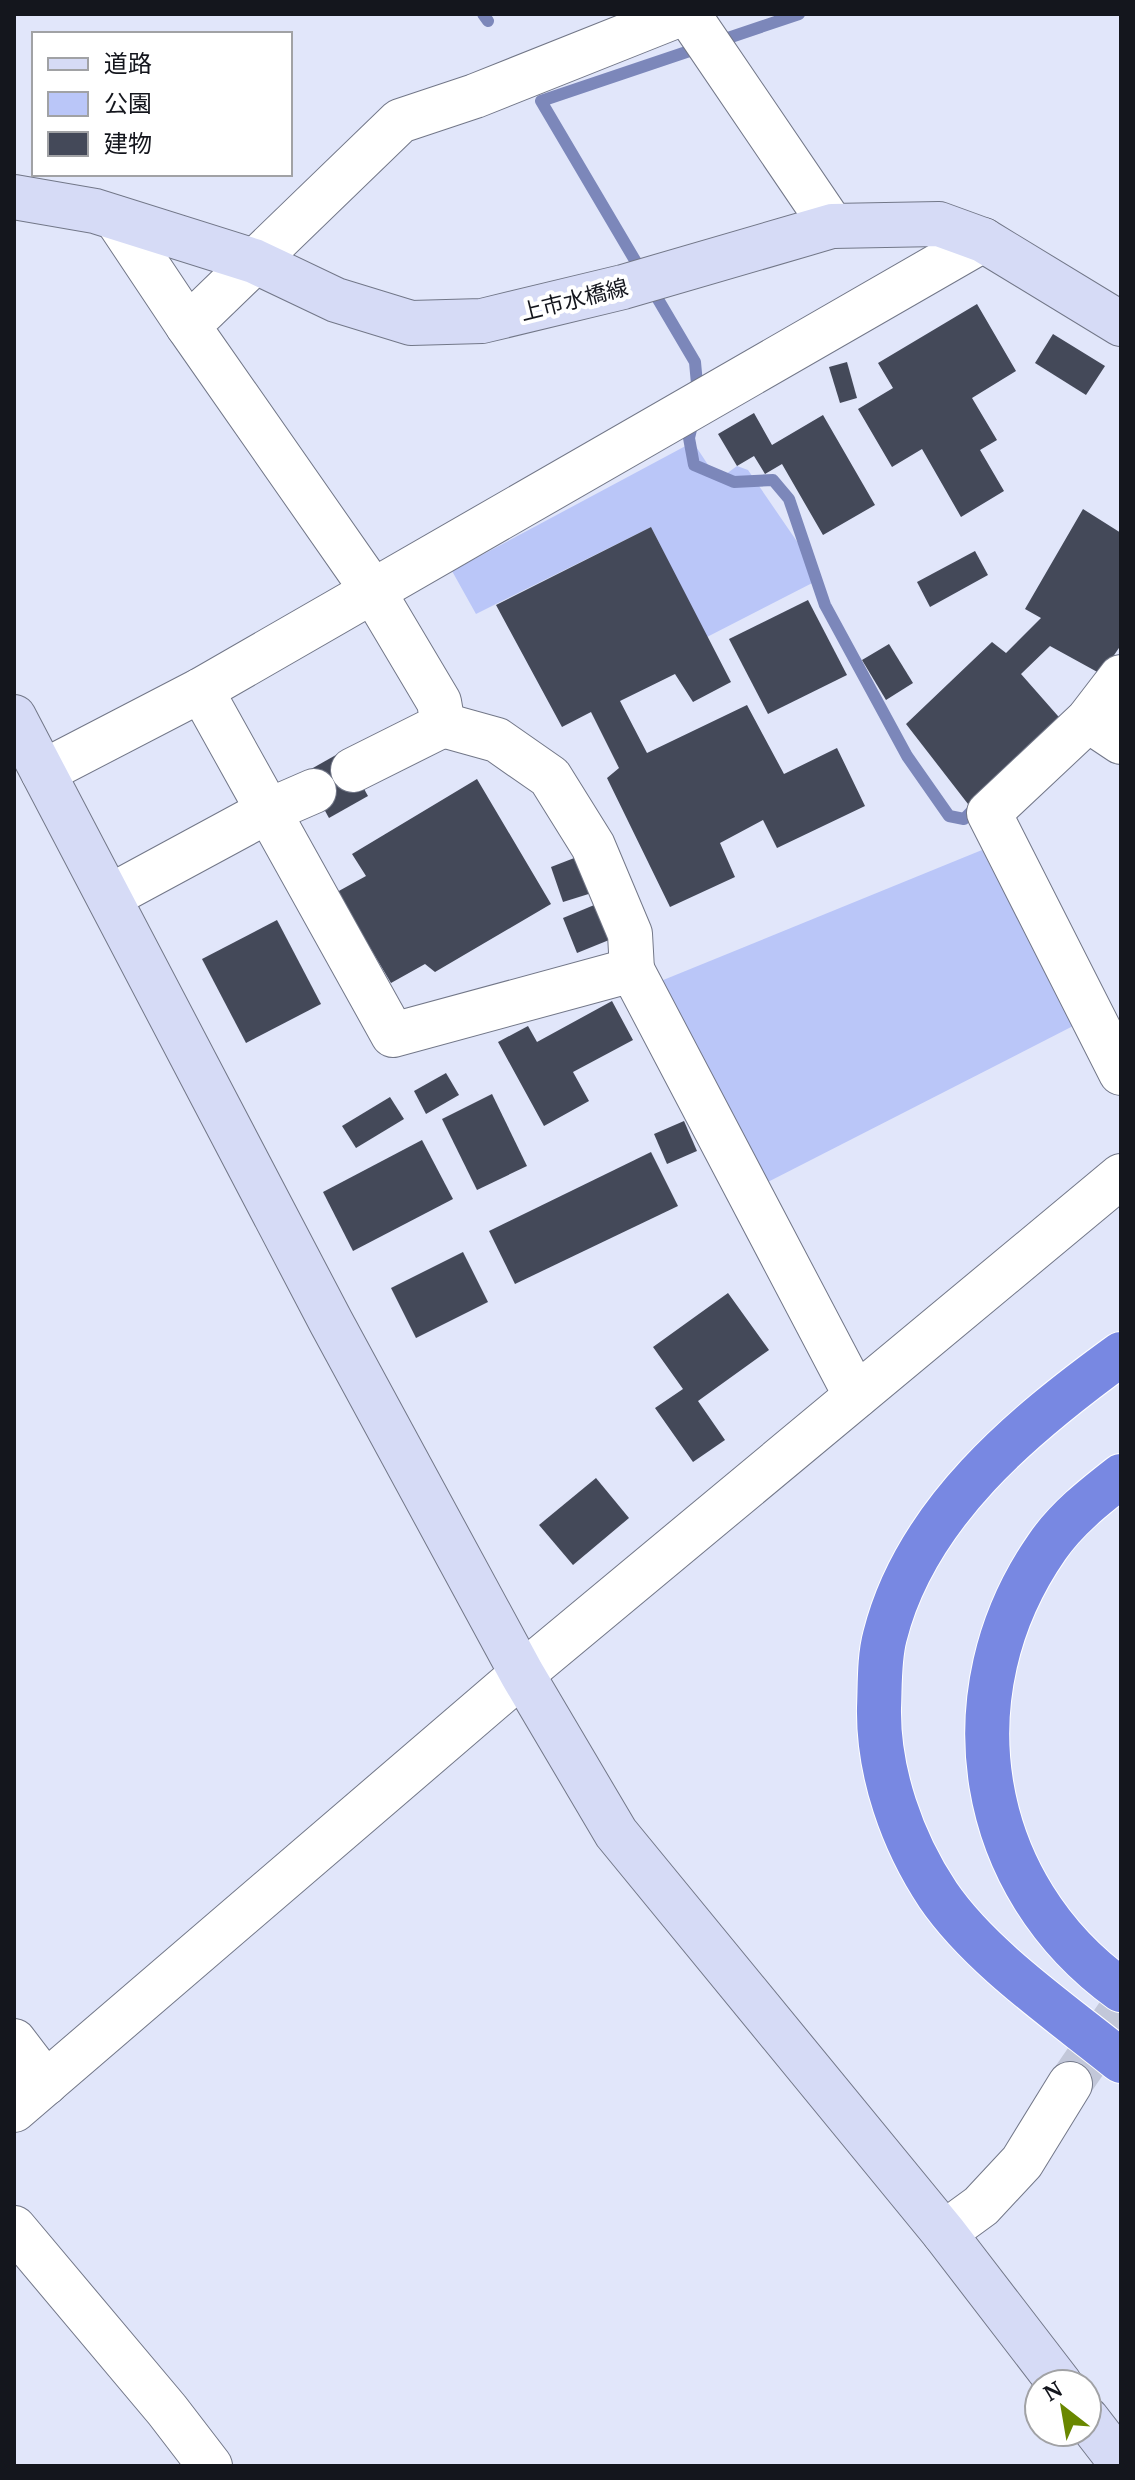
<svg xmlns="http://www.w3.org/2000/svg" width="1135" height="2480" font-family="'PT Serif','Noto Sans JP',serif">
<rect width="100%" height="100%" fill="#e1e6fa"/>
<g fill="#bac6f8">
<polygon points="693,442 718,480 737,466 748,470 822,578 707,637 651,527 476,614 452,571"/>
<polygon points="982,850 1075,1025 758,1187 651,985"/>
</g>
<g fill="none" stroke-linecap="round" stroke-linejoin="round">
<g stroke="#7c87ba" stroke-width="12">
<polyline points="483,14 488,21"/>
<polyline points="698,395 695,362 541,101 799,14"/>
<polyline points="693,421 689,438 694,465 734,482 773,480 789,499 825,605 907,756 949,816 964,819 980,803"/>
</g>
</g>
<g fill="#444959">
<polygon points="977,304 1016,371 972,398 997,440 980,450 1004,491 961,517 922,449 892,467 858,409 893,388 878,363"/>
<polygon points="1053,334 1105,366 1086,395 1035,363"/>
<polygon points="847,362 857,398 840,403 829,367"/>
<polygon points="754,413 772,445 823,415 875,505 823,535 782,464 765,474 754,456 737,466 718,434"/>
<polygon points="1083,509 1121,533 1121,645 1101,674 1050,646 1021,674 1065,724 968,804 906,724 992,642 1006,653 1041,618 1025,609"/>
<polygon points="651,527 731,682 693,702 675,674 620,701 647,753 747,705 784,774 837,748 865,806 777,848 763,820 720,843 735,877 670,907 607,778 619,768 591,712 562,727 496,605"/>
<polygon points="975,551 988,575 930,607 917,582"/>
<polygon points="808,600 847,675 768,714 729,639"/>
<polygon points="889,644 913,683 886,700 862,660"/>
<polygon points="343,751 368,796 329,818 304,773"/>
<polygon points="477,779 551,904 435,972 425,964 391,983 337,892 366,876 352,854"/>
<polygon points="582,855 595,892 563,902 551,867"/>
<polygon points="599,903 614,938 577,953 563,918"/>
<polygon points="277,920 321,1004 246,1043 202,959"/>
<polygon points="612,1001 633,1040 573,1072 589,1101 544,1126 498,1042 528,1026 537,1042"/>
<polygon points="446,1073 459,1095 426,1114 414,1091"/>
<polygon points="492,1094 527,1166 477,1190 442,1119"/>
<polygon points="390,1097 404,1119 356,1148 342,1126"/>
<polygon points="684,1121 697,1151 667,1164 654,1134"/>
<polygon points="422,1140 453,1199 353,1251 323,1192"/>
<polygon points="651,1152 678,1206 515,1284 489,1231"/>
<polygon points="463,1252 488,1302 416,1338 391,1288"/>
<polygon points="728,1293 769,1350 698,1401 725,1440 693,1462 655,1408 683,1389 653,1347"/>
<polygon points="596,1478 629,1518 573,1565 539,1525"/>
</g>
<g fill="none" stroke-linecap="round" stroke-linejoin="round">
<polyline stroke="#c2c7d9" stroke-width="44" stroke-dasharray="44 22" stroke-linecap="butt" points="1070,2084 1121,2010"/>
<g stroke="#727788" stroke-width="46">
<g id="street">
<polyline points="688,14 832,226"/>
<polyline points="116,218 188,326"/>
<polyline points="1121,677 1088,720 989,813 1121,1073"/>
<polyline points="201,690 393,1035 632,970 856,1396"/>
<polyline points="1088,720 1121,742"/>
<polyline points="443,725 497,740 550,777 593,846 630,934 632,970"/>
<polyline points="353,770 443,725 439,702 373,591 188,326 400,121 475,96 681,14"/>
<polyline points="43,772 201,690 983,240"/>
<polyline points="109,897 268,811 314,791"/>
<polyline points="14,2041 46,2083"/>
<polyline points="14,2110 522,1674 1121,1176"/>
<polyline points="14,2228 167,2410 210,2466"/>
<polyline points="944,2233 981,2206 1022,2162 1070,2084"/>
</g>
</g>
<g stroke="#727788" stroke-width="46">
<g id="secondary">
<polyline points="14,197 95,211 254,261 336,300 411,323 482,321 623,287 832,226 939,224 983,240 1121,324"/>
<polyline points="14,717 331,1322 522,1674 616,1833 944,2233 1060,2384"/>
<polyline points="1087,2419 1121,2463"/>
</g>
</g>
<g stroke="#fff" stroke-width="46">
<g id="highway">
<path d="M1121 1354C1023 1425 916 1513 885 1636 879 1658 880 1684 879 1708 878 1772 902 1841 938 1895 981 1958 1062 2013 1121 2061"/>
<path d="M1121 1476C1094 1497 1066 1519 1047 1547 945 1694 976 1886 1121 1990"/>
</g>
</g>
<use href="#street" stroke="#fff" stroke-width="44"/>
<use href="#secondary" stroke="#d6dbf6" stroke-width="44"/>
<use href="#highway" stroke="#7888e2" stroke-width="44"/>
</g>
<g text-anchor="middle" dominant-baseline="central" stroke-width="8" stroke-linejoin="round" paint-order="stroke">
<g font-size="22" fill="#14161d" stroke="#fff">
<text transform="translate(574 299) rotate(-14)">上市水橋線</text>
</g>
</g>
<rect width="1135" height="2480" fill="none" stroke="#14161d" stroke-width="32"/>
<rect x="32" y="32" width="260" height="144" fill="#ffffff" stroke="#a1a2a5" stroke-width="2"/>
<rect x="48" y="58" width="40" height="12" fill="#d6dbf6" stroke="#a1a2a5" stroke-width="2"/>
<text x="104" y="72" font-size="24" fill="#14161d">道路</text>
<rect x="48" y="92" width="40" height="24" fill="#bac6f8" stroke="#a1a2a5" stroke-width="2"/>
<text x="104" y="112" font-size="24" fill="#14161d">公園</text>
<rect x="48" y="132" width="40" height="24" fill="#444959" stroke="#a1a2a5" stroke-width="2"/>
<text x="104" y="152" font-size="24" fill="#14161d">建物</text>
<g transform="translate(1063 2408) rotate(329)"><circle r="38" fill="#ffffff" stroke="#a1a2a5" stroke-width="2"/>
<path d="M0-6L14 30L0 20L-14 30Z" fill="#698700"/>
<text y="-12" font-size="22" font-weight="bold" text-anchor="middle" fill="#14161d">N</text>
</g>
</svg>
